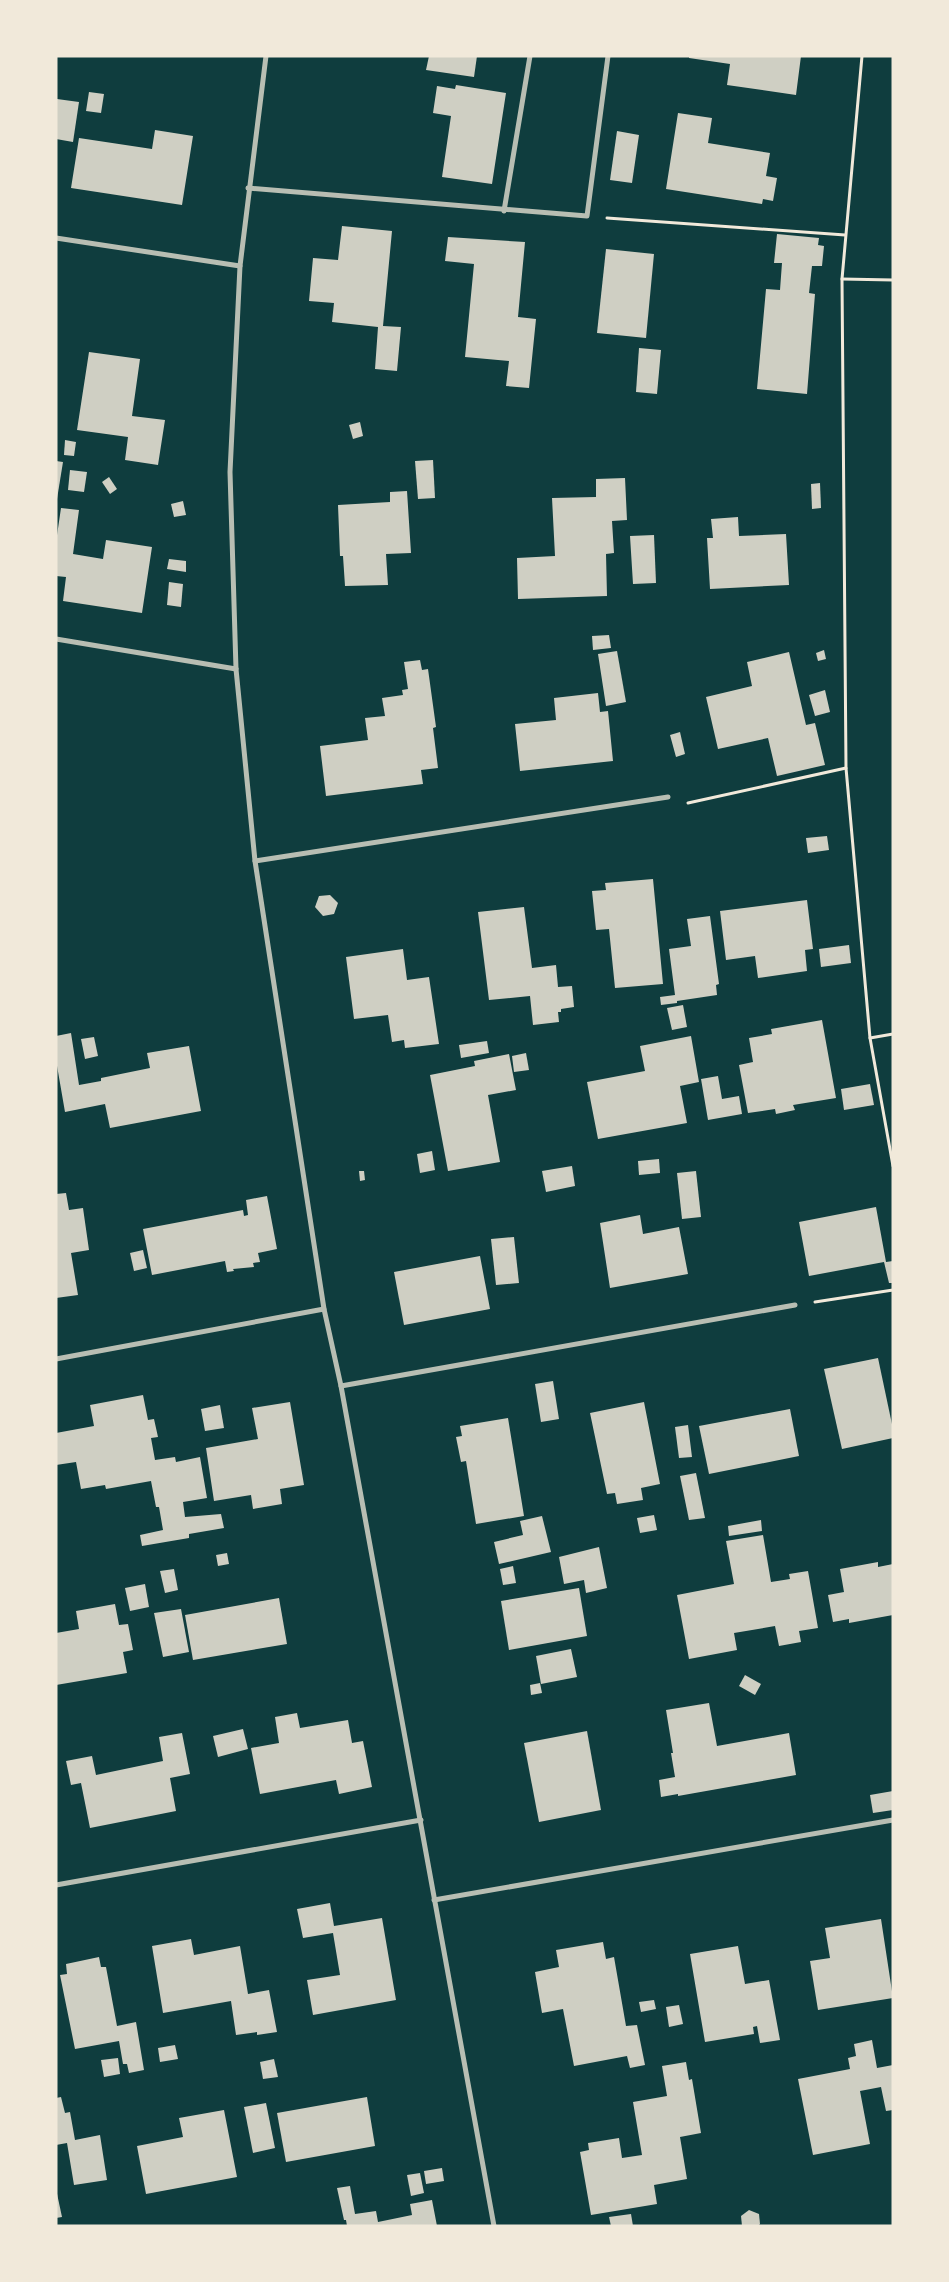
<svg xmlns="http://www.w3.org/2000/svg" width="949" height="2282" font-family="Poppins,sans-serif">
<rect width="100%" height="100%" fill="#0f3d3e"/>
<g fill="#cfcfc3">
<polygon points="429,56 477,56 474,77 426,70"/>
<polygon points="689,56 801,56 796,95 727,85 730,64 689,58"/>
<polygon points="456,85 506,93 492,184 442,177 451,116 433,113 437,86 455,89"/>
<polygon points="89,92 104,94 101,113 86,111"/>
<polygon points="57,99 79,102 73,142 56,139"/>
<polygon points="678,113 712,118 708,143 770,153 766,176 777,178 773,201 763,199 762,204 666,189"/>
<polygon points="155,130 193,136 182,205 71,188 79,138 152,149"/>
<polygon points="617,131 639,135 632,183 610,180"/>
<polygon points="342,226 392,231 383,326 401,327 397,371 375,369 378,327 332,322 334,303 309,301 313,258 338,260"/>
<polygon points="777,234 819,238 818,245 824,246 822,266 812,266 809,293 815,294 807,394 757,389 766,289 780,290 782,263 774,263"/>
<polygon points="448,237 525,242 518,317 536,319 529,388 506,386 509,361 465,357 474,264 445,261"/>
<polygon points="606,249 654,254 646,338 597,333"/>
<polygon points="639,348 661,350 657,394 636,392"/>
<polygon points="89,352 140,359 132,416 165,420 158,465 125,460 128,437 77,430"/>
<polygon points="360,422 363,436 353,439 349,425"/>
<polygon points="65,440 76,442 74,456 64,455"/>
<polygon points="433,460 435,498 418,499 415,461"/>
<polygon points="56,461 63,462 57,499 56,499"/>
<polygon points="70,470 87,472 84,492 68,490"/>
<polygon points="109,477 117,489 110,494 102,482"/>
<polygon points="625,478 627,520 612,521 614,553 606,554 607,596 518,599 517,558 555,556 552,498 596,497 596,479"/>
<polygon points="820,483 821,508 812,509 811,484"/>
<polygon points="407,491 411,553 386,554 388,585 345,586 343,556 340,556 338,505 390,502 390,492"/>
<polygon points="183,501 186,515 174,517 171,504"/>
<polygon points="61,508 79,510 73,554 103,559 106,540 152,547 142,613 63,601 66,577 56,576 56,542"/>
<polygon points="738,517 739,536 786,534 789,585 710,589 707,538 713,538 711,519"/>
<polygon points="654,535 656,583 633,584 630,536"/>
<polygon points="169,559 186,561 186,572 167,569"/>
<polygon points="169,582 183,584 181,607 167,605"/>
<polygon points="609,635 611,648 593,650 592,636"/>
<polygon points="824,650 826,659 818,661 816,653"/>
<polygon points="617,651 626,702 606,706 598,654"/>
<polygon points="789,652 806,725 815,723 825,765 777,776 768,738 718,749 706,697 752,686 747,662"/>
<polygon points="420,660 422,670 428,669 436,727 433,728 438,768 421,770 423,784 326,796 320,746 368,740 365,718 385,716 382,698 403,695 402,690 408,689 404,662"/>
<polygon points="825,690 830,712 815,716 809,695"/>
<polygon points="598,693 600,712 608,711 613,761 520,771 515,724 556,720 554,698"/>
<polygon points="680,732 685,754 676,757 670,735"/>
<polygon points="827,836 829,850 808,853 806,838"/>
<polygon points="653,879 663,984 615,988 609,929 596,930 592,891 606,890 605,883"/>
<polygon points="330,895 338,903 334,914 323,916 315,907 319,896"/>
<polygon points="807,900 813,949 805,950 807,971 758,978 755,956 726,960 720,911"/>
<polygon points="524,907 532,968 556,965 558,987 572,986 574,1007 561,1009 561,1012 558,1012 559,1022 533,1025 530,996 489,1000 478,912"/>
<polygon points="710,916 719,984 716,985 717,995 677,1001 677,1003 661,1005 660,997 675,995 669,949 691,946 687,919"/>
<polygon points="849,945 851,963 821,967 819,949"/>
<polygon points="403,949 407,980 429,977 439,1044 405,1048 404,1040 392,1042 388,1015 354,1019 346,957"/>
<polygon points="683,1005 687,1027 672,1030 667,1008"/>
<polygon points="822,1020 836,1098 793,1105 795,1110 776,1114 775,1109 748,1113 739,1065 753,1062 749,1038 772,1034 771,1029"/>
<polygon points="71,1033 79,1085 101,1081 101,1078 150,1068 147,1053 189,1046 201,1111 110,1128 105,1104 65,1112 56,1060 56,1036"/>
<polygon points="691,1036 699,1082 680,1086 687,1123 598,1139 587,1082 645,1071 640,1046"/>
<polygon points="94,1037 98,1056 85,1059 81,1039"/>
<polygon points="487,1041 489,1053 461,1058 459,1045"/>
<polygon points="526,1053 529,1070 514,1072 512,1056"/>
<polygon points="509,1054 516,1090 488,1095 500,1162 448,1171 430,1075 475,1066 474,1061"/>
<polygon points="718,1076 722,1099 739,1096 742,1114 708,1120 701,1079"/>
<polygon points="870,1084 874,1105 844,1110 841,1089"/>
<polygon points="432,1151 435,1170 420,1173 417,1154"/>
<polygon points="659,1159 660,1173 639,1175 638,1161"/>
<polygon points="572,1166 575,1186 546,1192 542,1171"/>
<polygon points="359,1171 364,1171 365,1180 360,1181"/>
<polygon points="696,1171 701,1217 682,1219 677,1173"/>
<polygon points="66,1193 69,1210 83,1208 89,1250 71,1253 78,1295 56,1298 56,1194"/>
<polygon points="267,1196 277,1249 258,1253 260,1262 253,1263 254,1267 233,1269 234,1271 227,1272 225,1261 152,1275 143,1229 243,1210 244,1216 248,1215 246,1200"/>
<polygon points="876,1207 886,1262 893,1261 893,1283 889,1283 884,1262 809,1276 799,1222"/>
<polygon points="640,1215 643,1234 679,1227 688,1274 610,1288 600,1223"/>
<polygon points="514,1237 519,1283 496,1285 491,1239"/>
<polygon points="143,1250 147,1268 134,1271 130,1253"/>
<polygon points="480,1256 490,1309 404,1325 394,1272"/>
<polygon points="878,1358 893,1429 893,1438 842,1449 824,1369"/>
<polygon points="553,1381 559,1419 541,1422 535,1384"/>
<polygon points="143,1395 148,1420 154,1419 158,1437 151,1438 155,1460 175,1457 176,1462 200,1457 207,1498 183,1502 185,1517 221,1514 224,1528 189,1534 189,1538 142,1546 140,1535 163,1530 159,1507 156,1507 151,1481 106,1489 105,1485 81,1489 76,1462 56,1465 56,1433 94,1426 90,1405"/>
<polygon points="290,1402 304,1485 280,1489 282,1504 253,1509 251,1495 214,1501 206,1448 258,1439 252,1408"/>
<polygon points="644,1402 660,1484 641,1488 643,1500 617,1504 615,1493 607,1494 590,1413"/>
<polygon points="220,1405 224,1428 205,1431 201,1409"/>
<polygon points="790,1409 799,1456 709,1474 699,1426"/>
<polygon points="508,1418 524,1516 476,1524 466,1461 461,1462 456,1437 462,1436 460,1426"/>
<polygon points="688,1425 692,1457 679,1458 675,1427"/>
<polygon points="696,1473 705,1518 689,1520 680,1476"/>
<polygon points="654,1515 657,1530 640,1533 637,1518"/>
<polygon points="542,1516 551,1552 499,1564 494,1542 523,1535 520,1521"/>
<polygon points="761,1520 762,1531 729,1536 728,1526"/>
<polygon points="763,1535 771,1582 790,1579 789,1574 808,1571 818,1628 799,1631 801,1642 779,1646 775,1626 734,1633 737,1650 689,1659 677,1595 734,1584 726,1541"/>
<polygon points="599,1547 607,1588 586,1593 584,1580 564,1584 559,1557"/>
<polygon points="227,1553 229,1564 218,1566 216,1555"/>
<polygon points="878,1562 878,1567 893,1564 893,1615 849,1623 849,1619 833,1622 828,1595 844,1592 840,1569"/>
<polygon points="513,1566 516,1583 503,1585 500,1569"/>
<polygon points="174,1569 178,1590 165,1593 160,1571"/>
<polygon points="145,1584 149,1607 130,1611 125,1588"/>
<polygon points="579,1588 587,1636 509,1650 501,1601"/>
<polygon points="279,1598 287,1644 193,1660 185,1615"/>
<polygon points="115,1604 119,1625 128,1624 133,1650 123,1652 127,1673 56,1685 56,1633 79,1629 76,1611"/>
<polygon points="181,1609 189,1652 163,1657 154,1613"/>
<polygon points="571,1649 577,1677 541,1684 536,1656"/>
<polygon points="745,1675 761,1684 755,1695 739,1686"/>
<polygon points="540,1683 542,1693 531,1695 530,1685"/>
<polygon points="709,1703 717,1746 789,1733 796,1775 678,1796 678,1794 661,1797 659,1780 675,1777 671,1753 673,1753 666,1710"/>
<polygon points="297,1713 300,1728 348,1720 352,1743 363,1741 372,1787 339,1794 336,1780 260,1794 251,1748 279,1743 275,1717"/>
<polygon points="243,1729 248,1749 218,1757 213,1736"/>
<polygon points="587,1731 601,1810 539,1822 524,1743"/>
<polygon points="182,1733 190,1774 170,1778 176,1811 90,1828 81,1783 71,1785 66,1761 92,1756 96,1775 163,1761 159,1737"/>
<polygon points="893,1791 893,1810 873,1813 870,1795"/>
<polygon points="330,1903 334,1926 382,1918 396,2000 313,2015 307,1980 340,1975 333,1933 303,1938 297,1909"/>
<polygon points="881,1919 893,1998 818,2010 810,1961 830,1958 825,1928"/>
<polygon points="191,1939 194,1955 240,1946 248,1994 269,1990 277,2032 257,2035 257,2032 236,2035 231,2001 163,2013 152,1946"/>
<polygon points="603,1942 606,1959 614,1957 626,2026 637,2025 645,2065 630,2068 627,2056 574,2066 563,2009 542,2013 535,1972 559,1967 556,1950"/>
<polygon points="738,1946 745,1984 769,1980 780,2040 760,2043 757,2026 753,2027 754,2034 705,2042 690,1954"/>
<polygon points="99,1957 101,1967 106,1967 117,2026 136,2022 144,2070 129,2073 127,2064 123,2064 119,2041 75,2049 60,1975 67,1974 66,1964"/>
<polygon points="654,2000 656,2009 641,2012 639,2002"/>
<polygon points="679,2005 683,2024 669,2027 666,2007"/>
<polygon points="872,2040 877,2068 893,2065 893,2110 886,2111 881,2087 860,2091 870,2144 813,2155 798,2079 850,2069 848,2058 856,2056 854,2044"/>
<polygon points="175,2045 178,2059 160,2062 158,2048"/>
<polygon points="118,2058 120,2074 104,2077 101,2060"/>
<polygon points="274,2059 278,2077 263,2079 260,2062"/>
<polygon points="686,2062 689,2080 692,2079 701,2133 680,2137 687,2179 654,2185 657,2204 591,2215 580,2152 589,2150 588,2143 619,2138 622,2158 642,2155 633,2102 667,2096 662,2066"/>
<polygon points="61,2097 65,2113 70,2112 75,2140 100,2135 107,2180 74,2185 67,2143 56,2145 56,2098"/>
<polygon points="367,2097 375,2146 286,2162 277,2113"/>
<polygon points="266,2103 275,2148 253,2153 244,2107"/>
<polygon points="224,2110 237,2177 146,2194 137,2146 183,2137 179,2118"/>
<polygon points="442,2168 444,2181 426,2184 424,2171"/>
<polygon points="420,2173 424,2193 411,2196 407,2175"/>
<polygon points="350,2186 355,2214 376,2211 378,2222 412,2215 410,2204 432,2200 437,2226 347,2226 346,2220 344,2220 337,2188"/>
<polygon points="56,2189 62,2217 56,2218"/>
<polygon points="749,2210 759,2214 760,2224 758,2226 742,2226 741,2216"/>
<polygon points="631,2214 633,2226 611,2226 609,2217"/>
</g>
<g fill="none" stroke-linecap="round" stroke-linejoin="round">
<g stroke="#f1e9da" stroke-width="3">
<polyline points="862,56 842,279 846,768 870,1038 893,1166"/>
<polyline points="607,218 845,235"/>
<polyline points="842,279 893,280"/>
<polyline points="688,803 846,768"/>
<polyline points="870,1038 893,1034"/>
<polyline points="815,1302 893,1290"/>
</g>
<g stroke="#b8beb3" stroke-width="5">
<polyline points="266,56 240,266 230,472 236,669 255,861 324,1309 341,1386 494,2226"/>
<polyline points="248,188 587,216 608,56"/>
<polyline points="504,211 530,56"/>
<polyline points="56,238 240,266"/>
<polyline points="56,639 236,669"/>
<polyline points="255,861 668,797"/>
<polyline points="56,1359 324,1309"/>
<polyline points="341,1386 795,1305"/>
<polyline points="56,1885 421,1820"/>
<polyline points="434,1900 893,1820"/>
</g>
</g>
<rect width="949" height="2282" fill="none" stroke="#f1e9da" stroke-width="115"/>
</svg>
